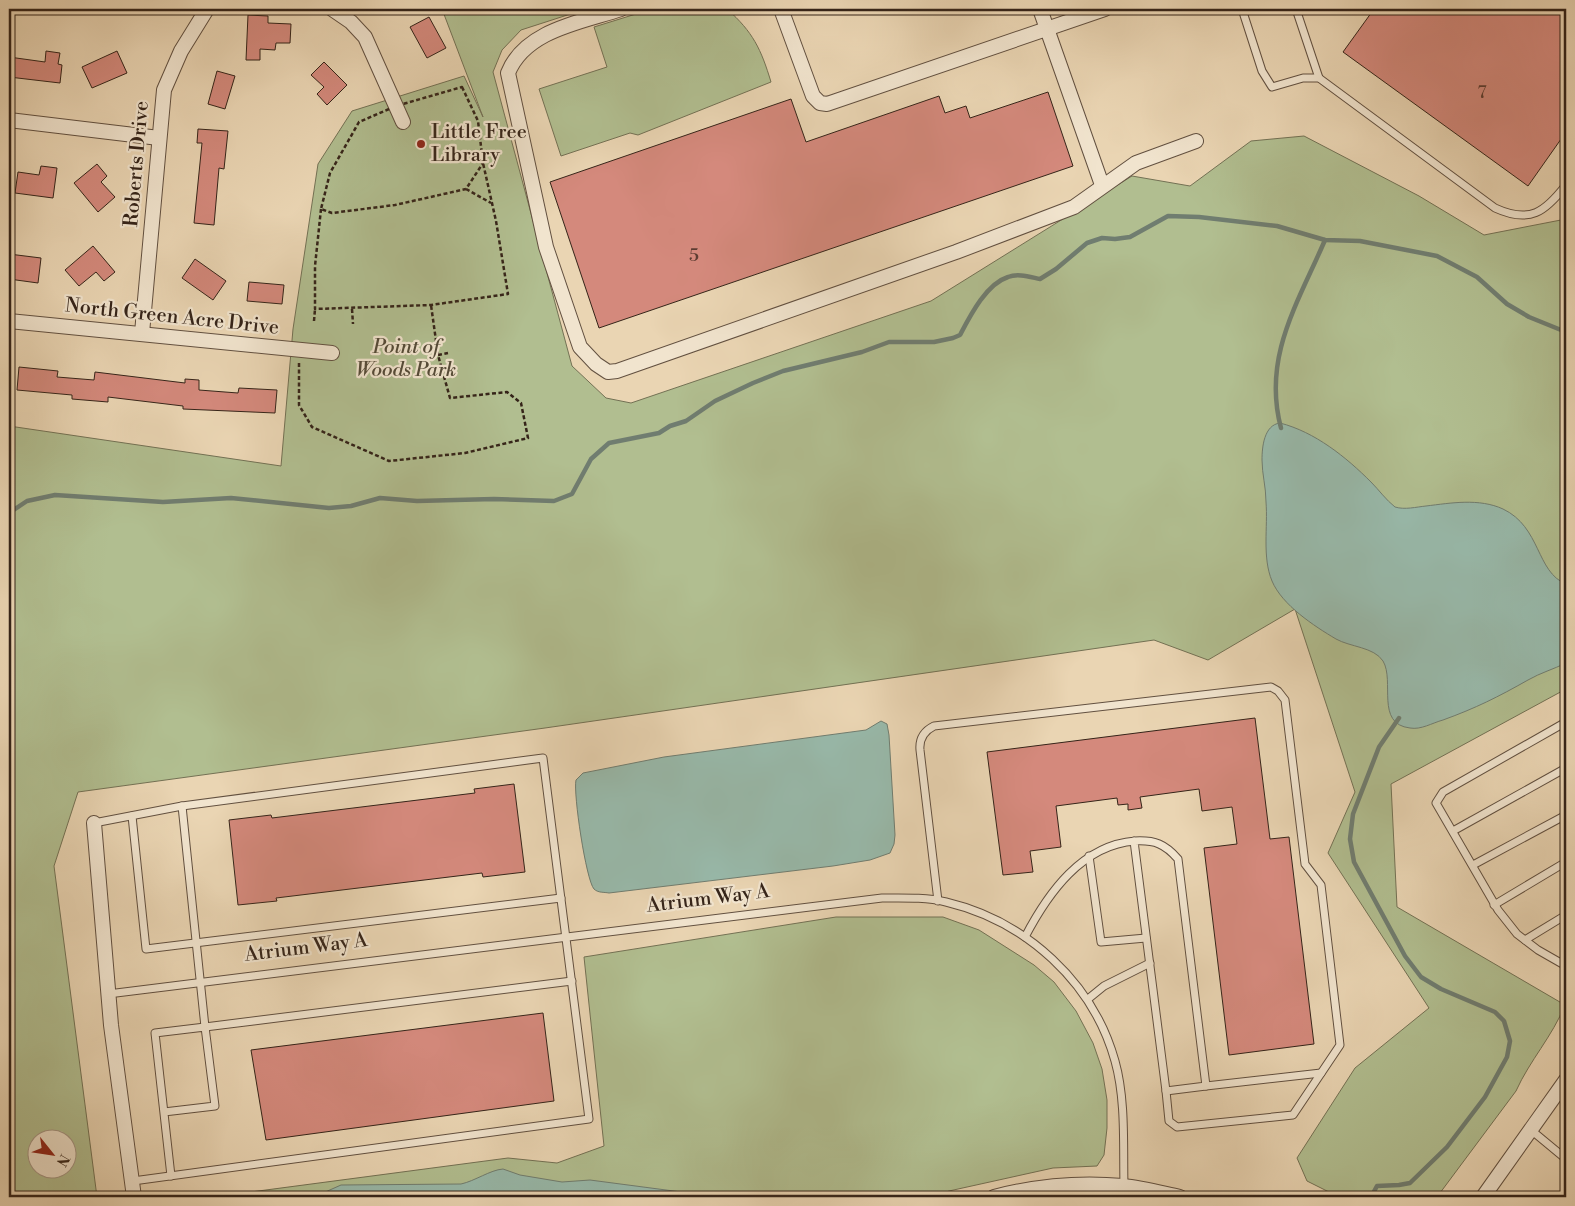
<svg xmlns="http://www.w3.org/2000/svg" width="1575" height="1206" font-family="'Libre Bodoni',serif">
<rect width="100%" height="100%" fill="#ead5b3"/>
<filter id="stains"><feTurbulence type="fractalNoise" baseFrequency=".004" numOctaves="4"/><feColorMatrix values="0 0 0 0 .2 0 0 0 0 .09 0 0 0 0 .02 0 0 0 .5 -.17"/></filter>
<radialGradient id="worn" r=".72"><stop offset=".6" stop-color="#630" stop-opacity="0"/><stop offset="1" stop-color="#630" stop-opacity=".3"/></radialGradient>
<g fill="#b1be90" stroke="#737154" fill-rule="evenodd">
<path d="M442 9H586L521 30 502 50 493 72 572 366 606 398 631 403 931 301 1132 176 1190 186 1251 141 1304 136 1419 196 1484 235 1566 219V689L1391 784 1397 907 1565 1005C1552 1037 1530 1060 1516 1091L1437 1197H1339L1307 1181 1297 1158 1355 1068 1429 1008 1328 853 1355 792 1295 609 1208 660 1154 640 545 728 78 792 54 866 97 1197H9V426L281 466 293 329 318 164 352 111 464 76 483 117ZM38 1138H68V1168H38Z"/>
<path d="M652 9H727C753 32 761 49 771 82L638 135 630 133 561 156 539 89 607 67 594 27Z"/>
<polygon points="836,917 943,917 979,930 1034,965 1054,982 1076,1011 1093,1043 1102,1069 1107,1100 1107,1128 1104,1155 1097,1166 1053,1168 949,1191 933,1197 213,1197 508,1158 557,1163 604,1146 584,957"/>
</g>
<g fill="#98b9aa" stroke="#707d70">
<path d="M1280 423C1315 432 1346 457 1371 482 1379 490 1386 500 1395 507 1405 510 1416 507 1426 506 1451 503 1479 498 1503 509 1541 527 1536 572 1566 584V663C1554 669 1540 673 1528 680 1498 697 1476 708 1443 720 1432 723 1421 730 1410 728 1375 724 1395 681 1383 661 1374 647 1350 647 1336 639 1314 626 1282 605 1272 581 1262 557 1268 527 1266 502 1266 487 1262 474 1262 460 1262 447 1264 425 1280 423Z"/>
<path d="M881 721 887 724 889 735 895 835 894 844 890 853 870 860 833 866 609 893C604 892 598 893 594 889 586 880 573 793 576 780L583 773 664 757 866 730Z"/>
<path d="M503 1169 520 1175 562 1182 590 1180 704 1195 719 1194 729 1197H314L341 1185 461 1184C475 1181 490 1170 503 1169Z"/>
</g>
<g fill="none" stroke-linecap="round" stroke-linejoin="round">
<g stroke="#707d70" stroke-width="4.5">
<path d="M1281 428C1262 357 1298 303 1325 240"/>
<path d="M9 513 27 501 55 495 163 502 231 498 329 508 351 506 380 498 417 501 494 499 554 501 572 494 591 459 609 443 659 433 670 426 686 421 715 401 753 383 783 371 862 352 889 342H934L953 338 960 335C970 316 986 284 1008 277 1018 273 1030 277 1040 279L1056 269 1087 243 1102 238 1115 239 1130 237 1168 216 1199 217 1277 226 1325 240 1360 241 1437 256 1477 277 1507 304 1529 317 1566 332"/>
<polyline points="1371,1197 1377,1186 1399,1185 1410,1183 1447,1147 1485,1097 1507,1057 1510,1041 1504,1021 1495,1012 1441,989 1421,977 1405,956 1354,862 1350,839 1353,814 1379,747 1399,718"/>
</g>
</g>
<g fill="#d4897c" stroke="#352419">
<polygon points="1374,9 1566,9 1566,132 1528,186 1343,52"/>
<polygon points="248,15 268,16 268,23 291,24 290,43 276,43 275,50 260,49 260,60 246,60"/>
<polygon points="429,17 446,48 427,58 410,27"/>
<polygon points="46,51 60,53 58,64 62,65 60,83 9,77 9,57 45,62"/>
<polygon points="117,51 127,73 92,88 82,67"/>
<polygon points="324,62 347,85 327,105 317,94 324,87 311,75"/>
<polygon points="217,71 235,76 225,109 208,104"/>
<polygon points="1048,92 1073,166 599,328 550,182 791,99 806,142 939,96 945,113 966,106 970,118"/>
<polygon points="198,129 228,131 224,169 219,168 214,225 194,223 202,143 197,143"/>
<polygon points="97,164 107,176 101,182 115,197 98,212 74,183"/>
<polygon points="41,166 57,168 53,198 15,193 18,172 39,175"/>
<polygon points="93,246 115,272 104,281 96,272 79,286 65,270"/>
<polygon points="9,254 41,258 38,283 9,279"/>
<polygon points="195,259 226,281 213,300 182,278"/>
<polygon points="249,282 284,285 282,304 247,301"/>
<polygon points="19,367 58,371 57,377 94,380 95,372 185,383 185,379 199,380 199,390 238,393 239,388 277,390 275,413 183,409 183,406 108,397 108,402 72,399 72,395 17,390"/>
<polygon points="1255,718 1270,839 1289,837 1314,1044 1229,1055 1204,848 1237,844 1232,807 1202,811 1199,789 1140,797 1142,808 1128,810 1128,804 1118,805 1117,798 1056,806 1061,847 1030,851 1033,872 1003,875 987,752"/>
<polygon points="514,784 525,872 483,877 482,873 276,898 277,901 238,905 229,820 271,815 272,818 475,793 474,789"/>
<polygon points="543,1013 554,1101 266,1140 251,1050"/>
</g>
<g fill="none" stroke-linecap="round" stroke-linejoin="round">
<g stroke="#625040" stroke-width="9">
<g id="lane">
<path d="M1242 9 1262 71 1272 87 1303 78H1319L1495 208C1530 224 1545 212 1566 185"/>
<polyline points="1296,9 1319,78"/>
<polyline points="1566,722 1443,792 1436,803 1498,910 1517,934 1538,950 1566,966"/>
<polyline points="132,816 146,949 561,898"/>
<polyline points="94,823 182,806 205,1027 572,981"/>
<polyline points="1453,831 1566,768"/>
<polyline points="1089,856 1101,942 1146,938"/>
<polyline points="1473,865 1566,815"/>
<path d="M938 901 920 750C919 739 924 731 934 726L1271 687 1278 691 1285 700 1305 864 1321 885 1340 1045 1293 1115 1177 1127 1169 1121 1166 1091"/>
<polyline points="1494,905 1566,862"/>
<path d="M1025 937C1048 893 1082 845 1135 841 1155 840 1165 844 1178 859L1206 1086 1166 1091 1134 841"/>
<polyline points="1525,940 1566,915"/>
<path d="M108 994 882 898C903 898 925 897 946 902 1026 921 1093 982 1115 1061 1126 1100 1123 1146 1124 1186"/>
<polyline points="1088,999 1104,986 1150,963"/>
<polyline points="1206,1086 1321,1073"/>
<polyline points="164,1112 215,1106 205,1027 155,1033 171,1176"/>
<polyline points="1531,1130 1566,1159"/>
<polyline points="133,1181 589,1119 543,758 182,806"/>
</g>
</g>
<g stroke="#625040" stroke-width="16">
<g id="street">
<polyline points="332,9 351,22 365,37 403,122"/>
<path d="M621 9C582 22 525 30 508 73L546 247 580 347 596 364 608 372 617 371 956 252 1074 207 1136 163 1196 141"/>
<polyline points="781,9 813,96 820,103 827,104 1105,9"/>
<polyline points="1040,9 1102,185"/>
<polyline points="9,120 159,138"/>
<polyline points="9,321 332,353"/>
<polyline points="142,333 164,90 181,51 207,9"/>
<polyline points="94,823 111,1025 134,1197"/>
<path d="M994 1197C1036 1186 1080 1182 1123 1186 1142 1188 1161 1193 1180 1197"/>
<polyline points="1483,1197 1566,1080"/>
</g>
</g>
<g stroke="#352419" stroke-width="2.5" stroke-dasharray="4 2.5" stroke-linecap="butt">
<polygon points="462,87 478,121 483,163 466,189 395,205 332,213 321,209 330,173 359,122 396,106"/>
<polyline points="466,189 491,203"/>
<polyline points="321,209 315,266 315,309 431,305 508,294 496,221 483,163"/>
<polyline points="352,309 353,324"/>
<polyline points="314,321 315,309"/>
<polyline points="438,355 448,353"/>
<polyline points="299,363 299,405 312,427 389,461 465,453 528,438 521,403 507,392 450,398 438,355 431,305"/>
</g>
<use href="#lane" stroke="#f1e4ce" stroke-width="7"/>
<use href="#street" stroke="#f1e4ce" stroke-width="14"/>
</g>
<circle fill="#8f2418" stroke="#f1e4ce" stroke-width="2" cx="421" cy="144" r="5"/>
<g text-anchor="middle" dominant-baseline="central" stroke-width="4.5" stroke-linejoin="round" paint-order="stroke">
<g font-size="18" fill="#5d3d32">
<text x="1482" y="92">7</text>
<text x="694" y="255">5</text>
</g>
<g font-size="20" fill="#352419" stroke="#f1e4ce" text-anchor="start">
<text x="431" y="132">Little Free<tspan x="431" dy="23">Library</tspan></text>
</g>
<g font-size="20" fill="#352419" stroke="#f1e4ce">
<text transform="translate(137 164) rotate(-85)">Roberts Drive</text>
<text transform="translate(172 317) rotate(6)">North Green Acre Drive</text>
<text transform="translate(708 899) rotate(-7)">Atrium Way A</text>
<text transform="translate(306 948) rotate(-7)">Atrium Way A</text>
</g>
<g font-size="20" font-style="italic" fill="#544a37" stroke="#f1e4ce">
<text x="406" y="347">Point of<tspan x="406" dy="23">Woods Park</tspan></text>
</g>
</g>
<rect width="1575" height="1206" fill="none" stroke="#ead5b3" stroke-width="30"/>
<rect x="10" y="10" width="1555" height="1186" fill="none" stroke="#352419" stroke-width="2.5"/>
<rect x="15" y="15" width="1545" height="1176" fill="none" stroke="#352419"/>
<g transform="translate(52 1154) rotate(120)"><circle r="24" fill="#f1e4ce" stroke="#a69786"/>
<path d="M0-4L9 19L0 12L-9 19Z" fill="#8f2418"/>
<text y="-8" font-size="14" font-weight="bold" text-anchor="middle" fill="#352419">N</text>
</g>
<rect width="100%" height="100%" filter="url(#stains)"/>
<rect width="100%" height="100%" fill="url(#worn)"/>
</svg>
